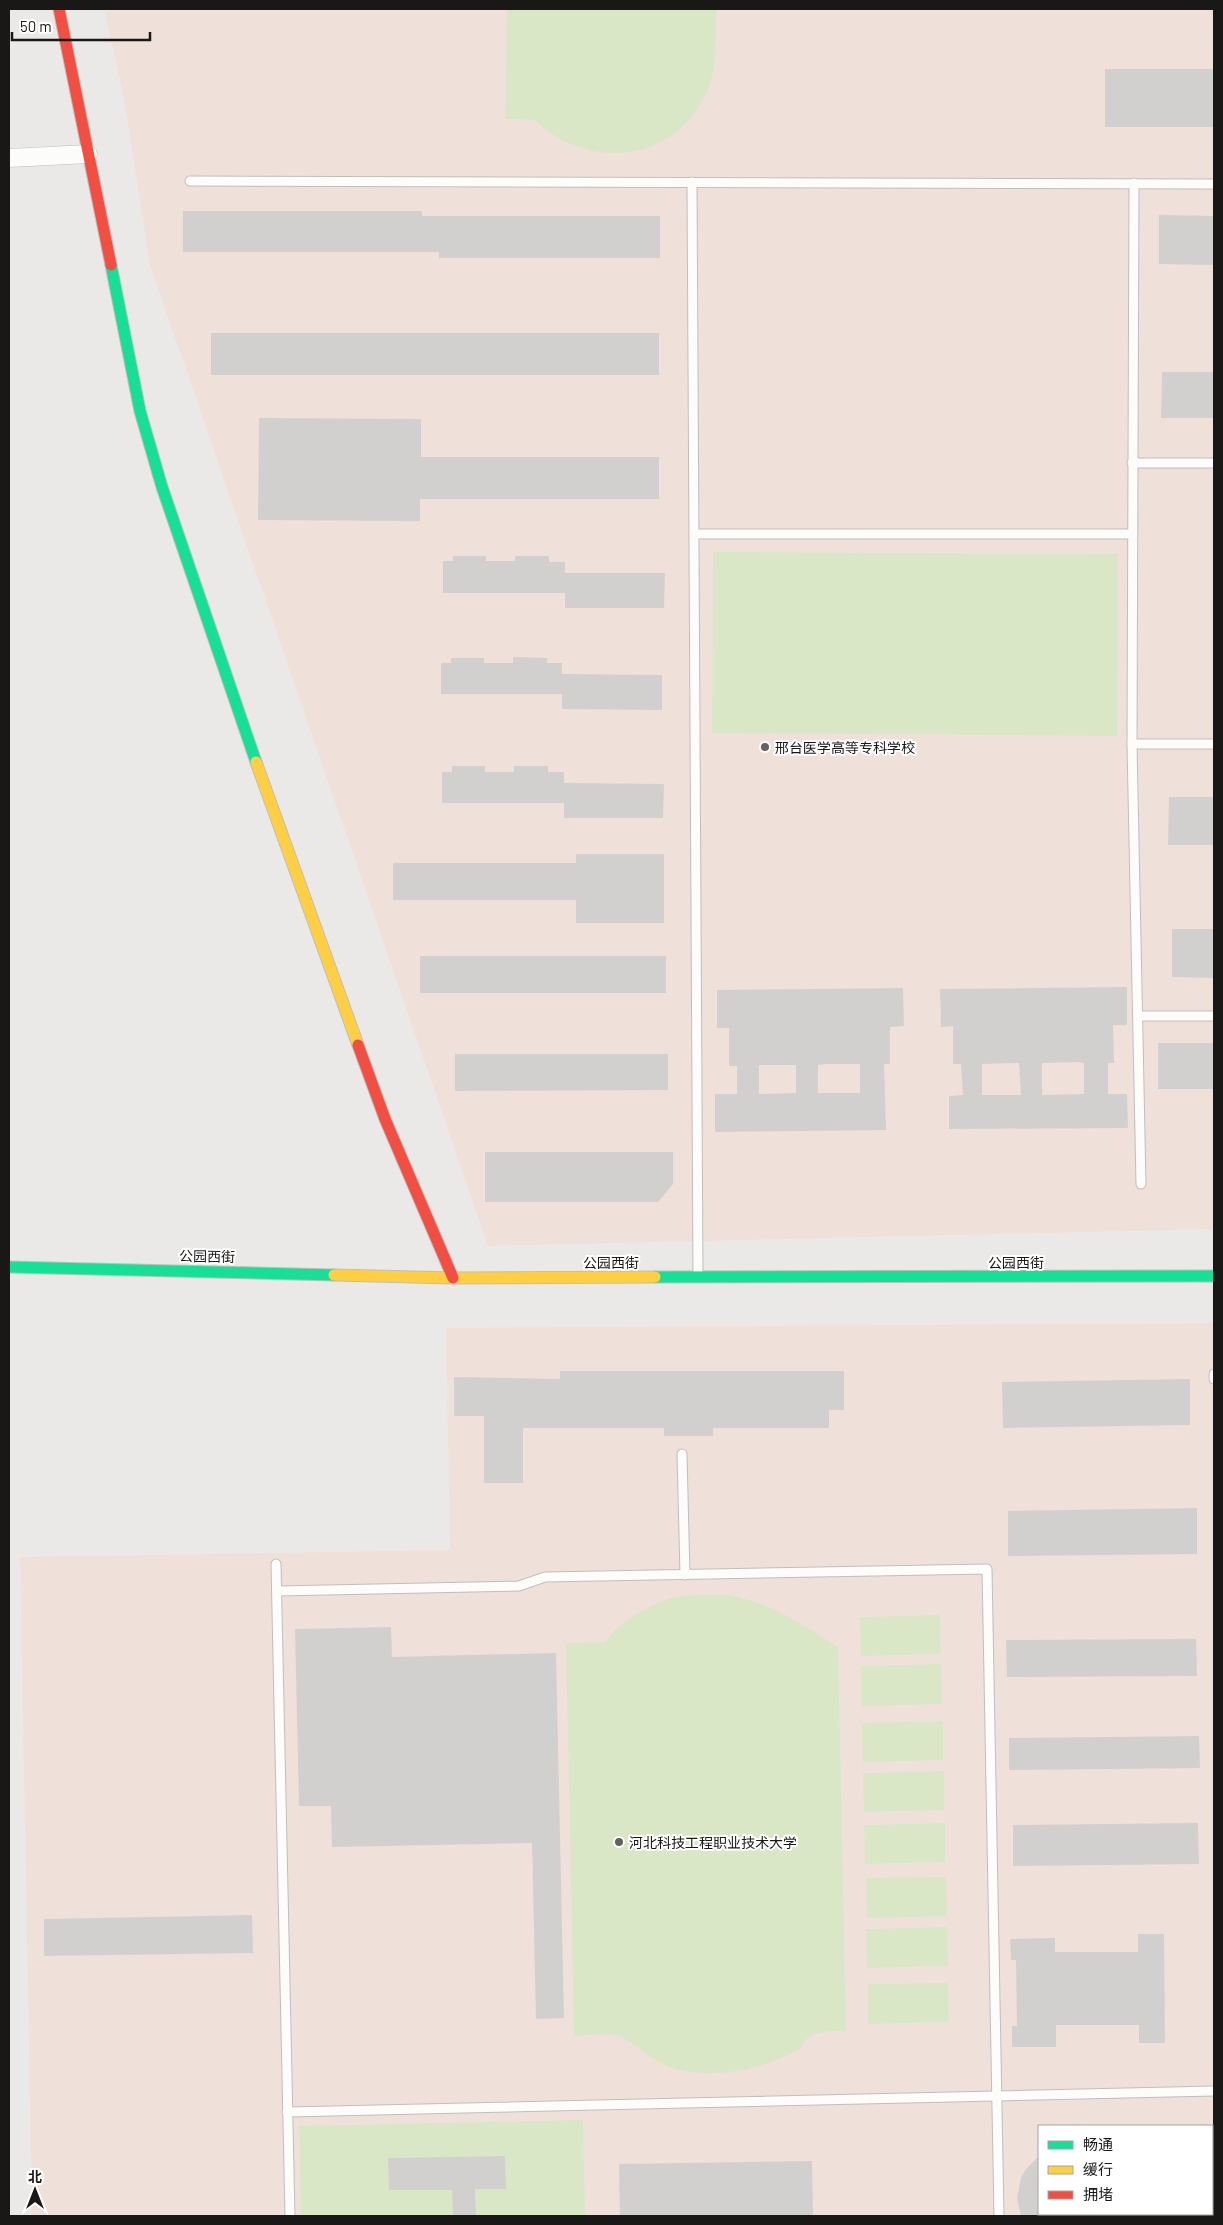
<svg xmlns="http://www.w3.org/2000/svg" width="1223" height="2225" font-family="Barlow,'Noto Sans SC',sans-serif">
<rect width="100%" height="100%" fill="#ebe9e7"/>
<g fill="#efe1da" fill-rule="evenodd">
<polygon points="104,9 1214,9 1214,1229 488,1246 150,265 123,93"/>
<path d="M1214 1323V2216H32L20 1557 450 1550 446 1328ZM1039 2126H1212V2214H1039Z"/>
</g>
<g fill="#dae7c7">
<path d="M507 9H716C715 35 718 64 708 89 677 164 589 172 534 120L505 119Z"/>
<polygon points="713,552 1118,554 1117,736 712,733"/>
<path d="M730 1595C775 1605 800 1623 838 1647L846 2031C830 2031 808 2029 801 2048 763 2070 716 2080 672 2068 654 2063 629 2038 616 2035 603 2033 587 2036 574 2036L566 1643 606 1642C616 1622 655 1601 676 1597 693 1594 713 1595 730 1595Z"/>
<polygon points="940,1615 941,1654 861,1656 860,1617"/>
<polygon points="941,1664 942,1704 862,1706 861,1666"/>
<polygon points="943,1721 943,1760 863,1762 862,1723"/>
<polygon points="944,1771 944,1810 864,1812 863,1773"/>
<polygon points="945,1823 945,1862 865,1864 864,1825"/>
<polygon points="946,1877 947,1916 867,1918 866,1878"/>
<polygon points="947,1927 948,1966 867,1968 866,1929"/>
<polygon points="948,1983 949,2022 868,2024 868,1984"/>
<polygon points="583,2120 585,2216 476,2216 475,2189 506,2188 505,2156 389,2158 389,2190 452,2190 453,2216 301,2216 299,2126"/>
</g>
<g fill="#d1d0ce" fill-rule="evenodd">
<rect x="1105" y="69" width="109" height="58"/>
<polygon points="183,211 422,211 422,216 660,216 660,258 439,258 439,252 183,252"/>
<polygon points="1159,215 1214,216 1214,265 1159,264"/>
<rect x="211" y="333" width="448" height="42"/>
<polygon points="1162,372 1214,372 1214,418 1161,418"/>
<polygon points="259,418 421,419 421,457 659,457 659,499 420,499 420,521 258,520"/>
<polygon points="453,556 486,556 486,561 515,561 515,556 549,556 549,562 565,562 565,573 665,573 664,608 565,608 565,593 443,593 443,561 453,561"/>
<polygon points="513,657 547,658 547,663 562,663 562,674 662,675 662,710 562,709 562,694 441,694 441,663 451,663 451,658 484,658 484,663 513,663"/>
<polygon points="452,766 485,766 485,772 514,772 514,766 548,766 548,772 564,772 564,783 664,784 663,818 564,818 564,803 442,803 442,772 452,772"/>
<polygon points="1169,797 1214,797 1214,845 1168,845"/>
<polygon points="576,854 664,854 664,923 576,923 576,900 393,900 393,863 576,863"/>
<polygon points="1172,929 1214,929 1214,978 1172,977"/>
<rect x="420" y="956" width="246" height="37"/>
<path d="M1127 987V1025H1113L1114 1063H1108V1094H1127L1128 1128 949 1129V1096L963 1095 961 1064H953V1026L941 1027 940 989ZM1078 1062 1084 1063V1094L1042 1095V1063ZM1012 1063H1019L1021 1095H982V1064Z"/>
<path d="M903 988 904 1026 890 1027V1064H884L886 1130 715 1132V1094H737V1066H729V1028H717V990ZM827 1064H860V1093H818V1065ZM759 1065H796V1093L759 1094Z"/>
<rect x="1158" y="1043" width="56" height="46"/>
<polygon points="455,1054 668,1054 668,1090 455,1091"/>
<polygon points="485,1152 673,1152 673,1184 658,1202 485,1202"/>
<polygon points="560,1371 844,1371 844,1410 829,1410 829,1428 713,1428 713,1436 664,1436 664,1428 523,1428 523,1483 484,1483 484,1416 454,1416 454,1377 560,1379"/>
<polygon points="1190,1379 1190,1425 1003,1428 1002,1382"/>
<polygon points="1197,1508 1197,1554 1008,1556 1008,1511"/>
<polygon points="391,1627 392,1657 556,1653 564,2018 536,2019 532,1843 332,1847 331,1806 299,1806 295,1629"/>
<polygon points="1196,1639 1197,1676 1007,1677 1006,1640"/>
<polygon points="1199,1736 1200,1768 1009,1770 1009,1738"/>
<polygon points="1198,1823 1199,1864 1013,1866 1013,1825"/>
<polygon points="252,1915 253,1953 44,1956 44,1919"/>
<polygon points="1138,1934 1164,1934 1165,2043 1139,2043 1139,2025 1056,2025 1056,2047 1012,2047 1012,2026 1017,2026 1016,1960 1011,1960 1010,1939 1055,1938 1055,1952 1138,1952"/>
<polygon points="505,2156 506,2189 475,2189 476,2216 453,2216 452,2190 389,2190 388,2158"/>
<polygon points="1039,2156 1039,2216 1021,2216 1017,2198 1021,2178 1026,2169"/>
<polygon points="812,2161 813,2216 620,2216 619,2164"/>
</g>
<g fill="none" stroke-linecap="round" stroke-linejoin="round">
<g stroke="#c0bebd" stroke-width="11">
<g id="lane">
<polyline points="190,181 1214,184"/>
<polyline points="692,182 698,1277"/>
<polyline points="1134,183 1132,744 1141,1184"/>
<polyline points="1132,463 1214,463"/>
<polyline points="694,534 1132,534"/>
<polyline points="1132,744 1214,744"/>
<polyline points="1138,1016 1214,1016"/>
<polyline points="1214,1374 1214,1379"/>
<polyline points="682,1454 685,1575"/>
<polyline points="276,1564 290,2216"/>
<polyline points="277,1591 519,1586 545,1577 987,1569 999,2216"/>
<polyline points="287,2112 1214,2091"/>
</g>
</g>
<g stroke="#c0bebd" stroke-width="19">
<polyline id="street" points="9,158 88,154"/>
</g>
<g stroke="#c0bebd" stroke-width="13">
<g id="fast">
<polyline points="111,265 140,411 162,487 256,762"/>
<polyline points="9,1267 334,1275"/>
<polyline points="655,1277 1214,1276"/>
</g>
</g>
<g stroke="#c0bebd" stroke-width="13">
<g id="slow">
<polyline points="256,762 358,1045"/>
<polyline points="334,1275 453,1278 655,1277"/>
</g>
</g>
<g stroke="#c0bebd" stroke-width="13">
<g id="jam">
<polyline points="59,9 111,265"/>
<polyline points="358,1045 385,1119 453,1278"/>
</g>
</g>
<use href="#lane" stroke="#fcfcfb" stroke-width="9"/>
<use href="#street" stroke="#fcfcfb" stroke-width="18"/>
<use href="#fast" stroke="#16e098" stroke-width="11"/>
<use href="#slow" stroke="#ffcf43" stroke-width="11"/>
<use href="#jam" stroke="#f24e42" stroke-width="11"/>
</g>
<g fill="#636160" stroke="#fff" stroke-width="2">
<circle cx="765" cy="747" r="5"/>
<circle cx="619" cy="1842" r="5"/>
</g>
<g text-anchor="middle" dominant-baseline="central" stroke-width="4" stroke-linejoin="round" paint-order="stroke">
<g font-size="14" fill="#1a1817" stroke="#fff" text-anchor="start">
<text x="775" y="747">邢台医学高等专科学校</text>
<text x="629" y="1842">河北科技工程职业技术大学</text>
</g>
<g font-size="14" fill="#1a1817" stroke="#fff">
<text transform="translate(207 1256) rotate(1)">公园西街</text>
<text x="611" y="1262">公园西街</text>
<text x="1016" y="1262">公园西街</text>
</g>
</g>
<rect width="1223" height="2225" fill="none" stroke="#1a1817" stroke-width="20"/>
<rect x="1038" y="2125" width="175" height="90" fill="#ffffff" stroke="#a3a3a2"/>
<rect x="1048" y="2141" width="25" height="8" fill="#16e098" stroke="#a3a3a2"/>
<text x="1083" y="2150" font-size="15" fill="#1a1817">畅通</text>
<rect x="1048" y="2166" width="25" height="8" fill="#ffcf43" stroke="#a3a3a2"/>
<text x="1083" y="2175" font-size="15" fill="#1a1817">缓行</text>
<rect x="1048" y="2191" width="25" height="8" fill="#f24e42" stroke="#a3a3a2"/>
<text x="1083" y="2200" font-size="15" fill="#1a1817">拥堵</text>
<g transform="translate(35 2190)" stroke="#ffffff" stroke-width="4" paint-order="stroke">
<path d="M0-4L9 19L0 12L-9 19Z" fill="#1a1817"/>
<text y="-8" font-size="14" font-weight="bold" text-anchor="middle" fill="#1a1817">北</text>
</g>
<path d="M12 32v8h138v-8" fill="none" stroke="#1a1817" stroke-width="2.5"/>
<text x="20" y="32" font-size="15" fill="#1a1817" stroke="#ffffff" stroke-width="4" paint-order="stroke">50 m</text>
</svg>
